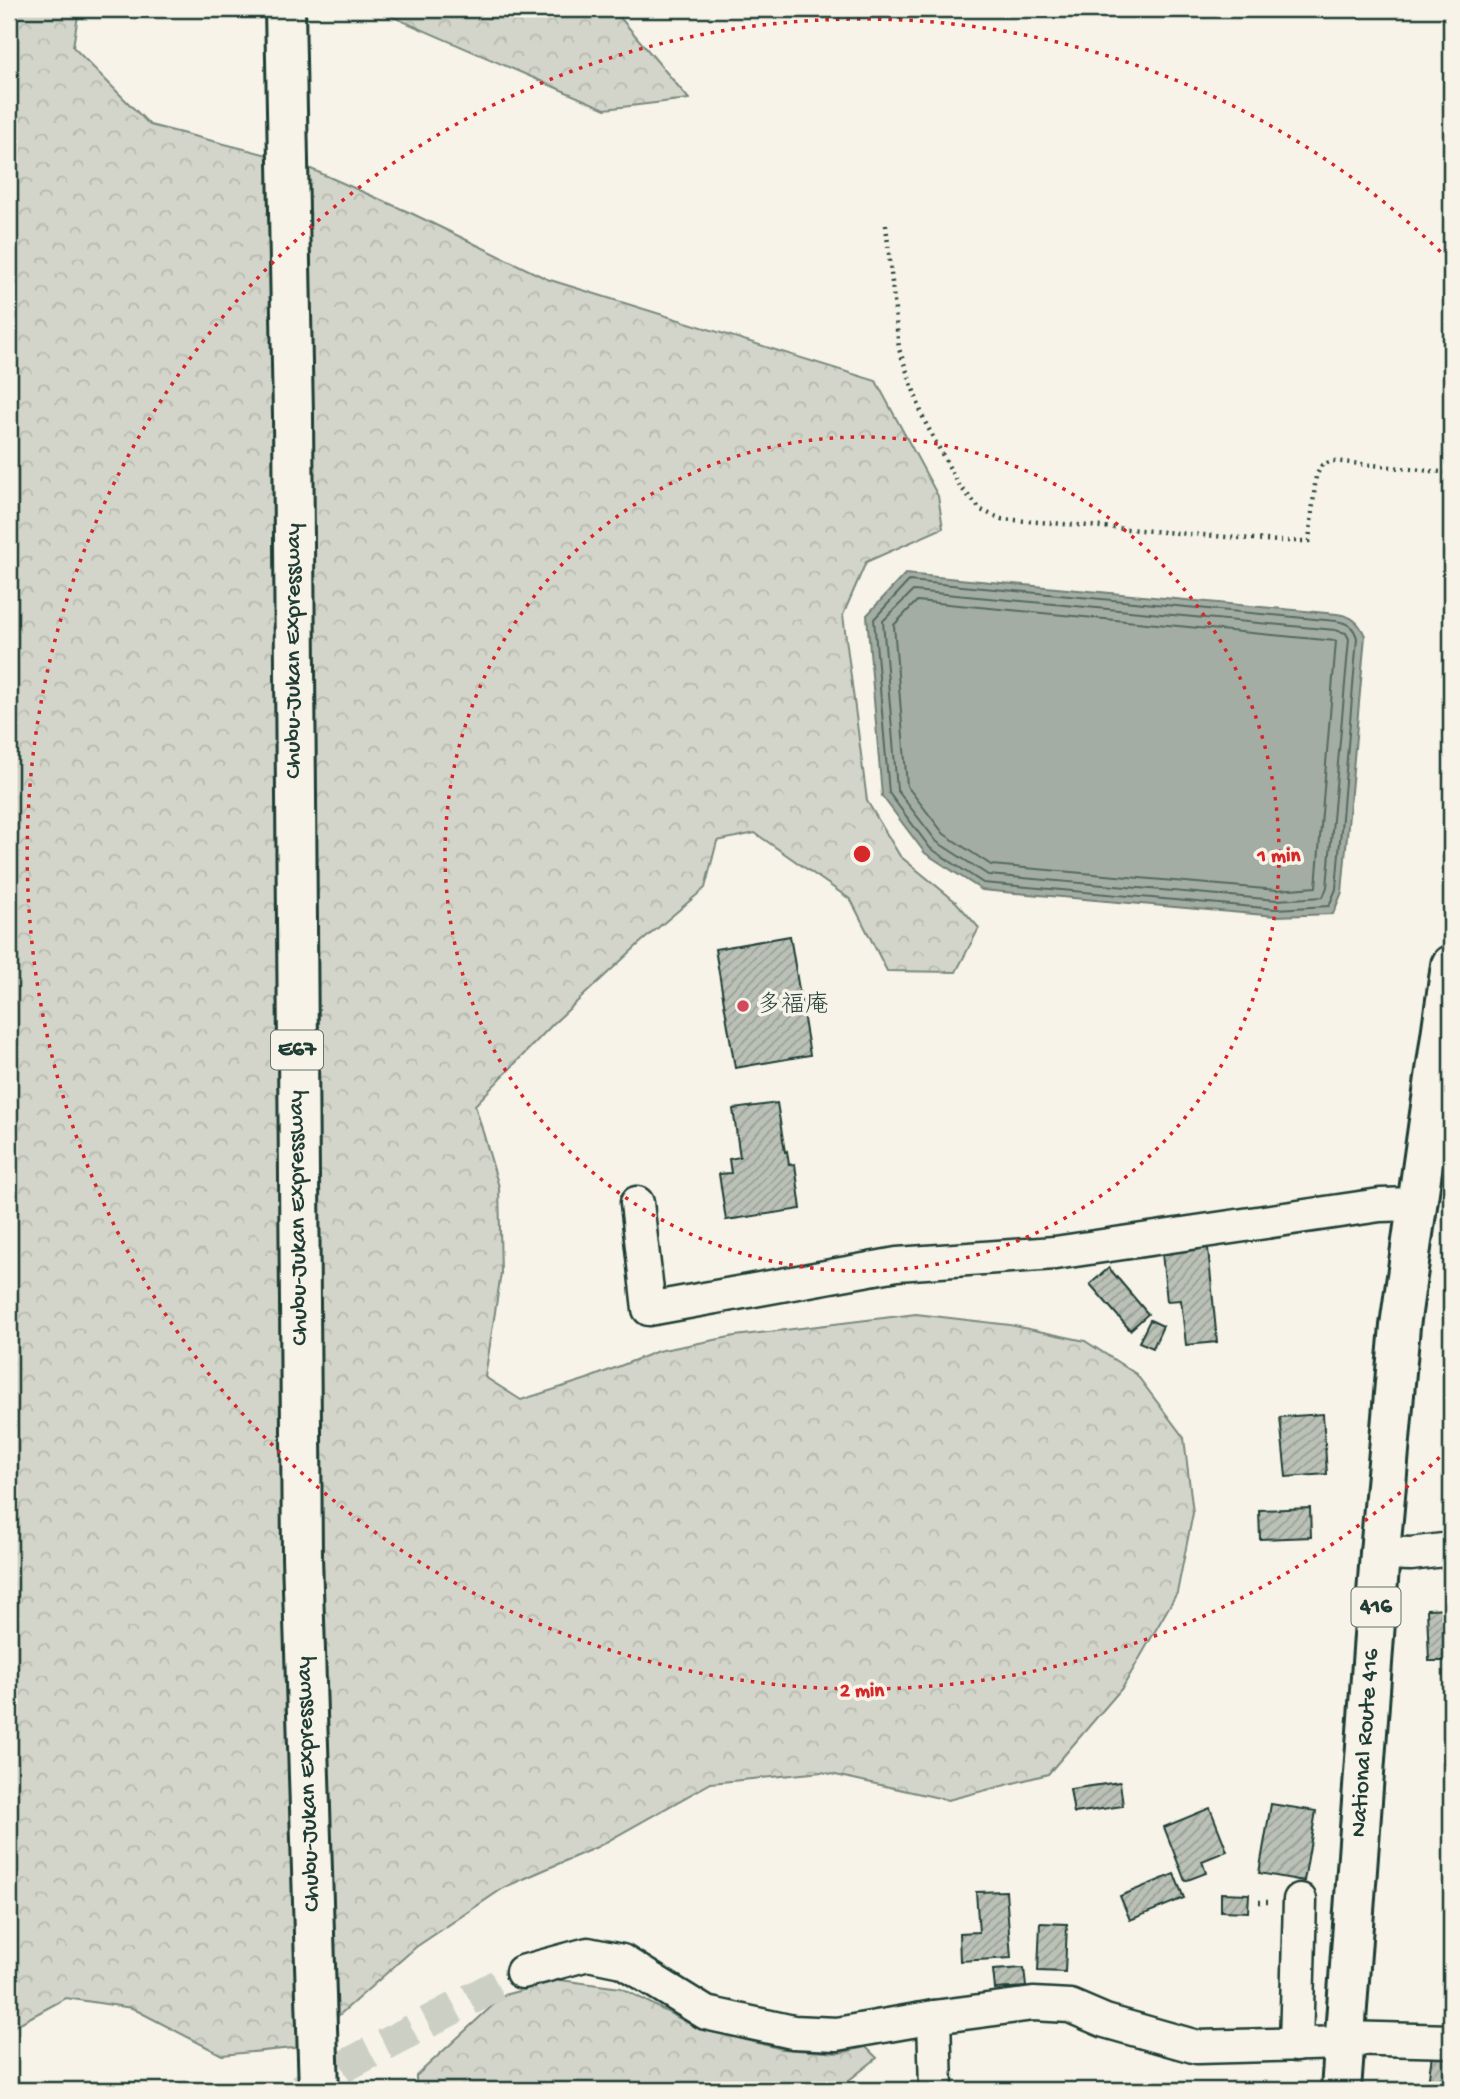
<svg xmlns="http://www.w3.org/2000/svg" width="1460" height="2099" font-family="'Gochi Hand','Klee One',sans-serif">
<defs>
<pattern id="forest-crowns" width="20" height="18" patternUnits="userSpaceOnUse" patternTransform="scale(1.75)"><rect width="20" height="18" fill="#d3d5ca"/><path d="M2 6a3 3 0 1 1 6 0M12 15a3 3 0 1 1 6 0" fill="none" stroke="#b5b8ae"/></pattern>
<pattern id="building-hatch" width="6" height="6" patternUnits="userSpaceOnUse" patternTransform="scale(1.75)"><rect width="6" height="6" fill="#bbc1b6"/><path d="M-1 1l2-2M0 6l6-6M5 7l2-2" fill="none" stroke="#979e95"/></pattern>
</defs>
<rect width="100%" height="100%" fill="#f7f3e8"/>
<filter id="ink" filterUnits="userSpaceOnUse"><feTurbulence type="fractalNoise" baseFrequency=".0143" numOctaves="2"/><feDisplacementMap in="SourceGraphic" scale="14" xChannelSelector="R" yChannelSelector="G"/><feConvolveMatrix kernelMatrix="1 2 1 2 8 2 1 2 1" color-interpolation-filters="sRGB"/></filter>
<g filter="url(#ink)">
<g fill="url(#forest-crowns)" stroke="#79897f" stroke-width="2">
<polygon points="9,9 79,9 73,47 150,125 295,162 413,214 547,279 876,381 938,496 943,528 866,562 843,615 867,801 900,856 956,902 979,928 956,972 887,971 851,900 755,833 717,841 705,888 640,943 553,1024 475,1105 499,1187 501,1273 485,1377 521,1400 587,1379 658,1351 735,1336 916,1314 1010,1325 1085,1341 1136,1374 1184,1438 1193,1513 1177,1593 1123,1687 1048,1774 948,1800 822,1772 711,1783 597,1847 505,1887 416,1947 303,2047 222,2055 132,2008 66,1998 9,2029"/>
<polygon points="383,9 613,9 689,99 605,109 393,17"/>
<polygon points="560,1980 621,1988 700,2029 782,2049 839,2053 866,2047 877,2058 848,2081 844,2090 416,2090 416,2076 504,1995"/>
</g>
<path fill="#a4ada3" stroke="#6f8077" stroke-width="2" d="M905 574 1337 614C1352 616 1359 622 1365 636L1342 892 1333 914 1276 916 982 890 925 853 882 796 867 615Z"/>
<g fill="none" stroke-linecap="round" stroke-linejoin="round">
<g stroke="#546a60" stroke-width="2">
<path d="M909 581 1336 621C1348 623 1354 627 1357 638L1336 889 1329 906 1276 909 983 883 930 848 889 793 874 619Z"/>
<polygon points="913,591 1335,630 1346,633 1349,639 1327,887 1323,897 1277,900 988,875 937,842 897,790 883,621"/>
<polygon points="917,601 1336,641 1316,887 1277,890 991,865 944,834 907,786 894,625"/>
</g>
</g>
<g fill="url(#building-hatch)" stroke="#1f3d34" stroke-width="2">
<polygon points="790,936 810,1055 735,1068 715,949"/>
<polygon points="777,1103 785,1152 787,1151 789,1165 795,1164 801,1209 726,1220 719,1174 731,1173 729,1159 740,1157 733,1109"/>
<polygon points="1208,1248 1217,1342 1186,1345 1181,1300 1167,1301 1162,1253"/>
<polygon points="1109,1268 1148,1314 1130,1330 1090,1284"/>
<polygon points="1150,1320 1163,1326 1153,1348 1139,1342"/>
<polygon points="1323,1414 1327,1474 1286,1477 1280,1417"/>
<polygon points="1310,1508 1311,1537 1260,1539 1259,1510"/>
<polygon points="1451,1565 1451,1591 1446,1592 1442,1566"/>
<polygon points="1451,1608 1451,1661 1429,1661 1427,1609"/>
<polygon points="1120,1782 1123,1806 1074,1813 1070,1789"/>
<polygon points="1271,1804 1316,1811 1304,1881 1259,1873"/>
<polygon points="1210,1808 1227,1851 1202,1861 1206,1873 1185,1881 1164,1827"/>
<polygon points="1174,1874 1184,1898 1130,1920 1120,1896"/>
<polygon points="1006,1891 1011,1958 960,1961 959,1933 979,1932 976,1892"/>
<polygon points="1221,1893 1249,1894 1248,1912 1221,1911"/>
<polygon points="1040,1923 1067,1924 1065,1972 1038,1971"/>
<polygon points="1024,1968 1026,1987 995,1989 993,1970"/>
<polygon points="1432,2055 1451,2057 1451,2090 1427,2090"/>
</g>
<g fill="none" stroke-linecap="round" stroke-linejoin="round">
<polyline stroke="#cccfc4" stroke-width="32" stroke-dasharray="32 16" stroke-linecap="butt" points="300,2090 522,1972"/>
<g stroke="#1f3d34" stroke-width="37">
<g id="minor">
<polyline points="637,1203 649,1309 897,1264 1055,1253 1380,1205 1416,1204"/>
<polyline points="1380,1553 1411,1554 1451,1549"/>
<polyline points="522,1972 588,1954 622,1961 706,2013 793,2032 837,2034 934,2017 1033,2004 1070,2006 1105,2021 1197,2047 1344,2043"/>
<polyline points="934,2017 936,2090"/>
<polyline points="1344,2038 1451,2041"/>
<polyline points="1296,2045 1300,1900"/>
</g>
</g>
<g stroke="#1f3d34" stroke-width="44">
<polyline id="trunk" points="1341,2090 1380,1553 1400,1326 1451,965"/>
</g>
<g stroke="#1f3d34" stroke-width="44">
<polyline id="motorway" points="285,9 293,415 302,1557 319,2090"/>
</g>
<g stroke="#1f3d34" stroke-width="4.5" stroke-dasharray="2 5" stroke-linecap="butt">
<polyline points="886,225 899,349 924,420 958,484 981,510 1001,519 1278,541 1309,541 1316,476 1322,465 1332,461 1451,473"/>
<polyline points="1259,1902 1269,1902"/>
</g>
<use href="#minor" stroke="#f7f3e8" stroke-width="32"/>
<use href="#trunk" stroke="#f7f3e8" stroke-width="38"/>
<use href="#motorway" stroke="#f7f3e8" stroke-width="38"/>
</g>
</g>
<g fill="none" stroke="#d62828" stroke-width="3.5" stroke-dasharray="3.5 7">
<circle cx="862" cy="854" r="417"/>
<path d="M1447 1450A835 835 0 1 1 1447 258"/>
</g>
<circle fill="#d1495b" stroke="#f7f3e8" stroke-width="2.5" cx="743" cy="1006" r="7"/>
<g text-anchor="middle" dominant-baseline="central" stroke-width="7" stroke-linejoin="round" paint-order="stroke">
<g fill="#f7f3e8" stroke="#60746a" stroke-width="2">
<rect x="271" y="1030.5" width="52" height="39" rx="5"/>
<rect x="1351.5" y="1587.5" width="49" height="39" rx="5"/>
</g>
<g font-size="23" font-weight="bold" fill="#1f3d34">
<text x="297" y="1050">E67</text>
<text x="1376" y="1607">416</text>
</g>
<g font-size="24" fill="#1f3d34" stroke="#f7f3e8">
<text transform="translate(294 651) rotate(-90)">Chubu-Jukan Expressway</text>
<text transform="translate(299 1218) rotate(-91)">Chubu-Jukan Expressway</text>
<text transform="translate(1366 1743) rotate(-86)">National Route 416</text>
<text transform="translate(309 1784) rotate(-92)">Chubu-Jukan Expressway</text>
</g>
<g font-size="24" fill="#1f3d34" stroke="#f7f3e8" text-anchor="start">
<text x="757" y="1006">多福庵</text>
</g>
</g>
<circle cx="862" cy="854" r="10" fill="#d62828" stroke="#f7f3e8" stroke-width="3.5"/>
<g font-size="21" text-anchor="middle" font-weight="bold" fill="#d62828" stroke="#f7f3e8" stroke-width="7" stroke-linejoin="round" paint-order="stroke">
<text x="1279" y="861">1 min</text>
<text x="862" y="1696">2 min</text>
</g>
<rect width="1460" height="2099" fill="none" stroke="#f7f3e8" stroke-width="35"/>
<rect x="18" y="18" width="1425" height="2064" fill="none" stroke="#1f3d34" stroke-width="2.5" filter="url(#ink)"/>
</svg>
